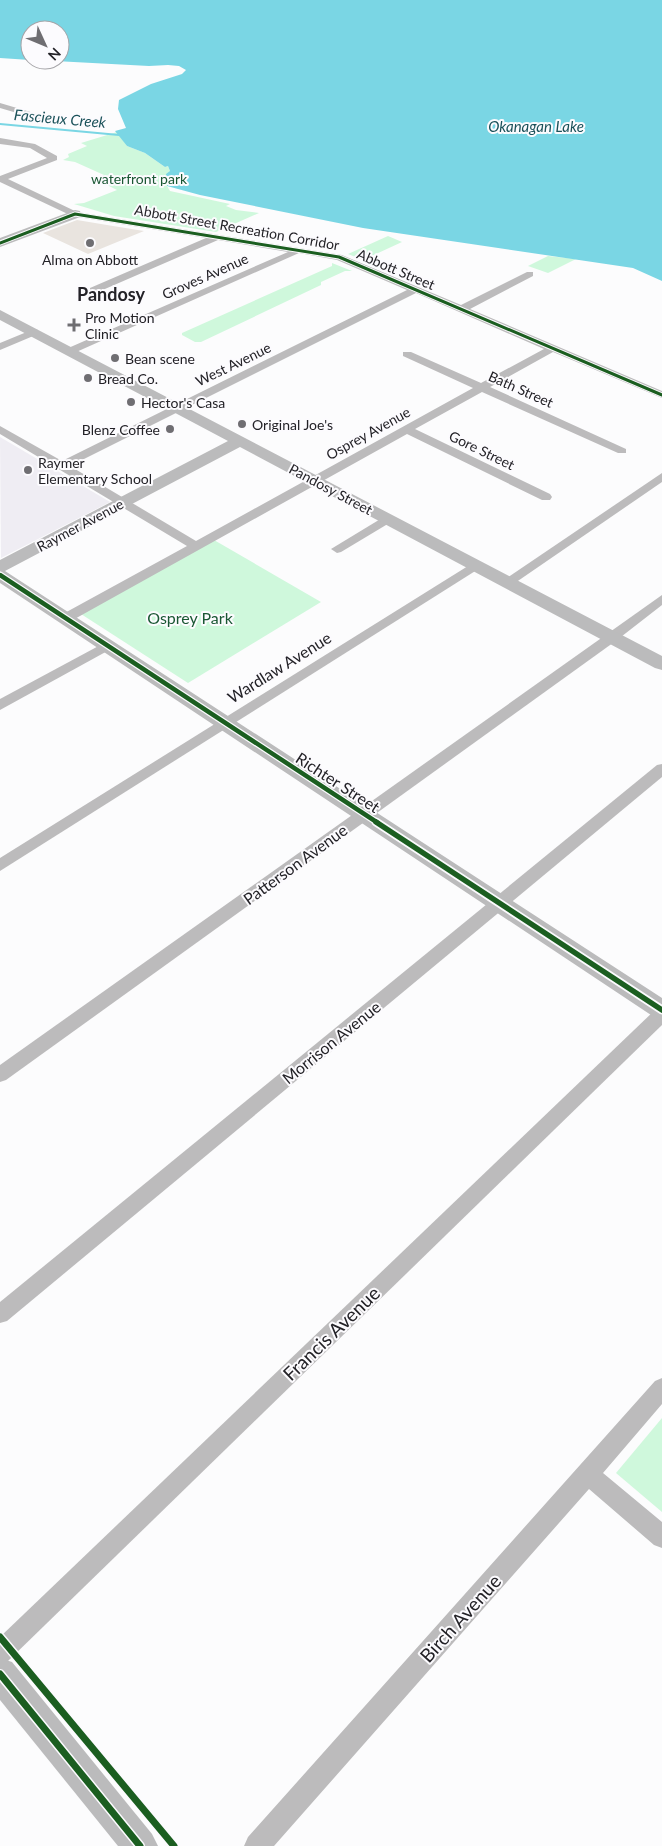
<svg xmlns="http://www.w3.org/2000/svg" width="662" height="1846" font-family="Lato,sans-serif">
<rect width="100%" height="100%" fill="#fcfcfd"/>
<polygon fill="#efedf3" points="0,437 110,502 1,558"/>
<g fill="#cff8dc">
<polygon points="117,132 127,146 145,153 165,167 168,166 170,171 167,186 170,191 230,204 226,206 236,210 259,213 216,232 114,216 74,204 84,203 117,190 103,183 109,180 101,176 104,175 75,162 63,160 69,157 68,154 87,146 81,143"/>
<polygon points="388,236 402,242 363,260 348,254"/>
<polygon points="548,256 576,259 548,273 528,266"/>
<polygon points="332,263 352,271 345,271 321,282 321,285 201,342 195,342 182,335 182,333 332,266"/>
<polygon points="214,540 321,602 188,683 81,614"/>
<polygon points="662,1418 662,1512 616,1473"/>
</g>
<polygon fill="#7ad6e4" points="0,0 662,0 662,281 633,268 363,228 200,195 167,186 166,174 170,171 168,166 165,167 145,153 127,146 115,131 126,128 118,109 119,100 151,84 182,74 186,70 179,66 168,65 149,66 36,60 60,60 60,30 30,30 30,60 0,58"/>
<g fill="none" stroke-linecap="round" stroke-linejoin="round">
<polyline stroke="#7ad6e4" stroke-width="2" points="0,124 119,135"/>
</g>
<polygon fill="#e9e4df" points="77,220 113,226 144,231 88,254 43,233"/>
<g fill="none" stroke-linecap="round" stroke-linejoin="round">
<g fill="#bcbbbc" fill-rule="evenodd">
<polygon points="0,103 44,116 45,118 41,120 0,108"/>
<path d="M0 138 35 144 57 156V160L8 179 77 212 342 255 461 305 527 272H533V276L470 309 662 391V398L553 352 490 387 626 449V453H618L482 392 415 429 550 494 552 497 550 500H542L407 434 71 621H61L59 618 61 615 187 546 0 434V426L62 461 407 290 337 260 299 253 74 353H66V349L288 252 218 240 98 292H90V288L206 238 72 216 0 182V176L47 158 30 148 0 144ZM416 293 544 349 481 383 411 352H403V356L473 388 196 541 70 466Z"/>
<polygon points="34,329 38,330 38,334 0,350 0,343"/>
<polygon points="662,473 662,482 512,585 507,586 501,582"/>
<polygon points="387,515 393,519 391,522 341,552 337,553 331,549"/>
<polygon points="476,561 480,562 482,565 480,568 0,871 0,858"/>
<polygon points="662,595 662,605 617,640 6,1080 0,1082 0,1065"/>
<polygon points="106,642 113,646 111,649 0,710 0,699"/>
<polygon points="662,764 662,777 7,1321 0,1323 0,1302 657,765"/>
<polygon points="662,1007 662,1025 8,1661 0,1665 0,1637 656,1009"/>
<polygon points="662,1378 662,1404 603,1473 662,1522 662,1548 654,1545 589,1489 274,1846 244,1846 248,1837 655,1381"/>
</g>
<g fill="#bbbbbc" fill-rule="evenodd">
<polygon points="75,210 80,211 81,214 80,217 0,247 0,238"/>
<polygon points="0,310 662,656 662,670 655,668 240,447 5,571 662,998 662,1019 654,1017 0,583 0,560 228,441 0,320"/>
<polygon points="0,1658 12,1662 152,1834 158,1846 118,1846 0,1700"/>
</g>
<g stroke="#fcfbfe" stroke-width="5">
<polyline id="cycleway-far3" points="0,243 75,214 339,257 662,395"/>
</g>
<g stroke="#fcfbfe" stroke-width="7">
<polyline id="cycleway-far2" points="0,575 378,823"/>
</g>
<g stroke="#fcfbfe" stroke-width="9">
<polyline id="cycleway-far1" points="376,822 662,1010"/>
</g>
<g stroke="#fcfbfe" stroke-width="10">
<g id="cycleway">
<polyline points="0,1637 174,1846"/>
<polyline points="0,1674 140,1846"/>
</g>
</g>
<use href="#cycleway-far3" stroke="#1b5e20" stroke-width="3"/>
<use href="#cycleway-far2" stroke="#1b5e20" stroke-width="4.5"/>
<use href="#cycleway-far1" stroke="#1b5e20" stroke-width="5.5"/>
<use href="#cycleway" stroke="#1b5e20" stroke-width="7"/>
</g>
<g fill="#6f6e72" stroke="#fcfbfe" stroke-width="2">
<circle cx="90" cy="243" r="5"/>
<path d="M71.5 317.5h5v5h5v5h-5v5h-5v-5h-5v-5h5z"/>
<circle cx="115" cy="358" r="5"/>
<circle cx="88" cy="378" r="5"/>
<circle cx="131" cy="402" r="5"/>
<circle cx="242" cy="424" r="5"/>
<circle cx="170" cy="429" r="5"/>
<circle cx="28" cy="470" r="5"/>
</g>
<g text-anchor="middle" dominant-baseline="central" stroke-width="4" stroke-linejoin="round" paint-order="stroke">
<g font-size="14" fill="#195733" stroke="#fcfbfe">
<text x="139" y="178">waterfront park</text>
</g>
<g font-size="14" fill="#232227" stroke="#fcfbfe">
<text transform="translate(237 227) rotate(10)">Abbott Street Recreation Corridor</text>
<text transform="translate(396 269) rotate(23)">Abbott Street</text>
<text transform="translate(205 276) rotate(-24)">Groves Avenue</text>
<text transform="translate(233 364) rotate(-26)">West Avenue</text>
<text transform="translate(521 389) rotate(24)">Bath Street</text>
<text transform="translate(368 433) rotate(-29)">Osprey Avenue</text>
<text transform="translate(482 450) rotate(26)">Gore Street</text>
<text transform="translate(331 489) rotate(28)">Pandosy Street</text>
<text transform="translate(80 525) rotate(-28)">Raymer Avenue</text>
</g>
<g font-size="14" fill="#232227" stroke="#fcfbfe" text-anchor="start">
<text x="90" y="259" text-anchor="middle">Alma on Abbott</text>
<text x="85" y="317">Pro Motion<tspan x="85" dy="16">Clinic</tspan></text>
<text x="125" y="358">Bean scene</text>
<text x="98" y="378">Bread Co.</text>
<text x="141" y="402">Hector's Casa</text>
<text x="252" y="424">Original Joe's</text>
<text x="160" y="429" text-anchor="end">Blenz Coffee</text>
<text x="38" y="462">Raymer<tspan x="38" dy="16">Elementary School</tspan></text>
</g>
<g font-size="15" font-style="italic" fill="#1a5159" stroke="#fcfbfe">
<text transform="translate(60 118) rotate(5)">Fascieux Creek</text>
<text x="536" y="126">Okanagan Lake</text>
</g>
<g font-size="16" fill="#195733" stroke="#fcfbfe">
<text x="190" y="617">Osprey Park</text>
</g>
<g font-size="16" fill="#232227" stroke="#fcfbfe">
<text transform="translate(279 667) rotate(-32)">Wardlaw Avenue</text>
<text transform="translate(338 782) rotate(33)">Richter Street</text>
<text transform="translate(295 864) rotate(-36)">Patterson Avenue</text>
<text transform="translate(331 1042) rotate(-39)">Morrison Avenue</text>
</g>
<g font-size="18" font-weight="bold" fill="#232227" stroke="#fcfbfe">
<text x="111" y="294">Pandosy</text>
</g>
<g font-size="19" fill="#232227" stroke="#fcfbfe">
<text transform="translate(331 1333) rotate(-44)">Francis Avenue</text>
<text transform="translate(460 1618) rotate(-48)">Birch Avenue</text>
</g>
</g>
<g transform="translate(45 45) rotate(134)"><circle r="24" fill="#fcfbfe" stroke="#a5a4a8"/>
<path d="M0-4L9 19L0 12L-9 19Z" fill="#6f6e72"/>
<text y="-8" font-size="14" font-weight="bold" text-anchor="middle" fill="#232227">N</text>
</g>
</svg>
